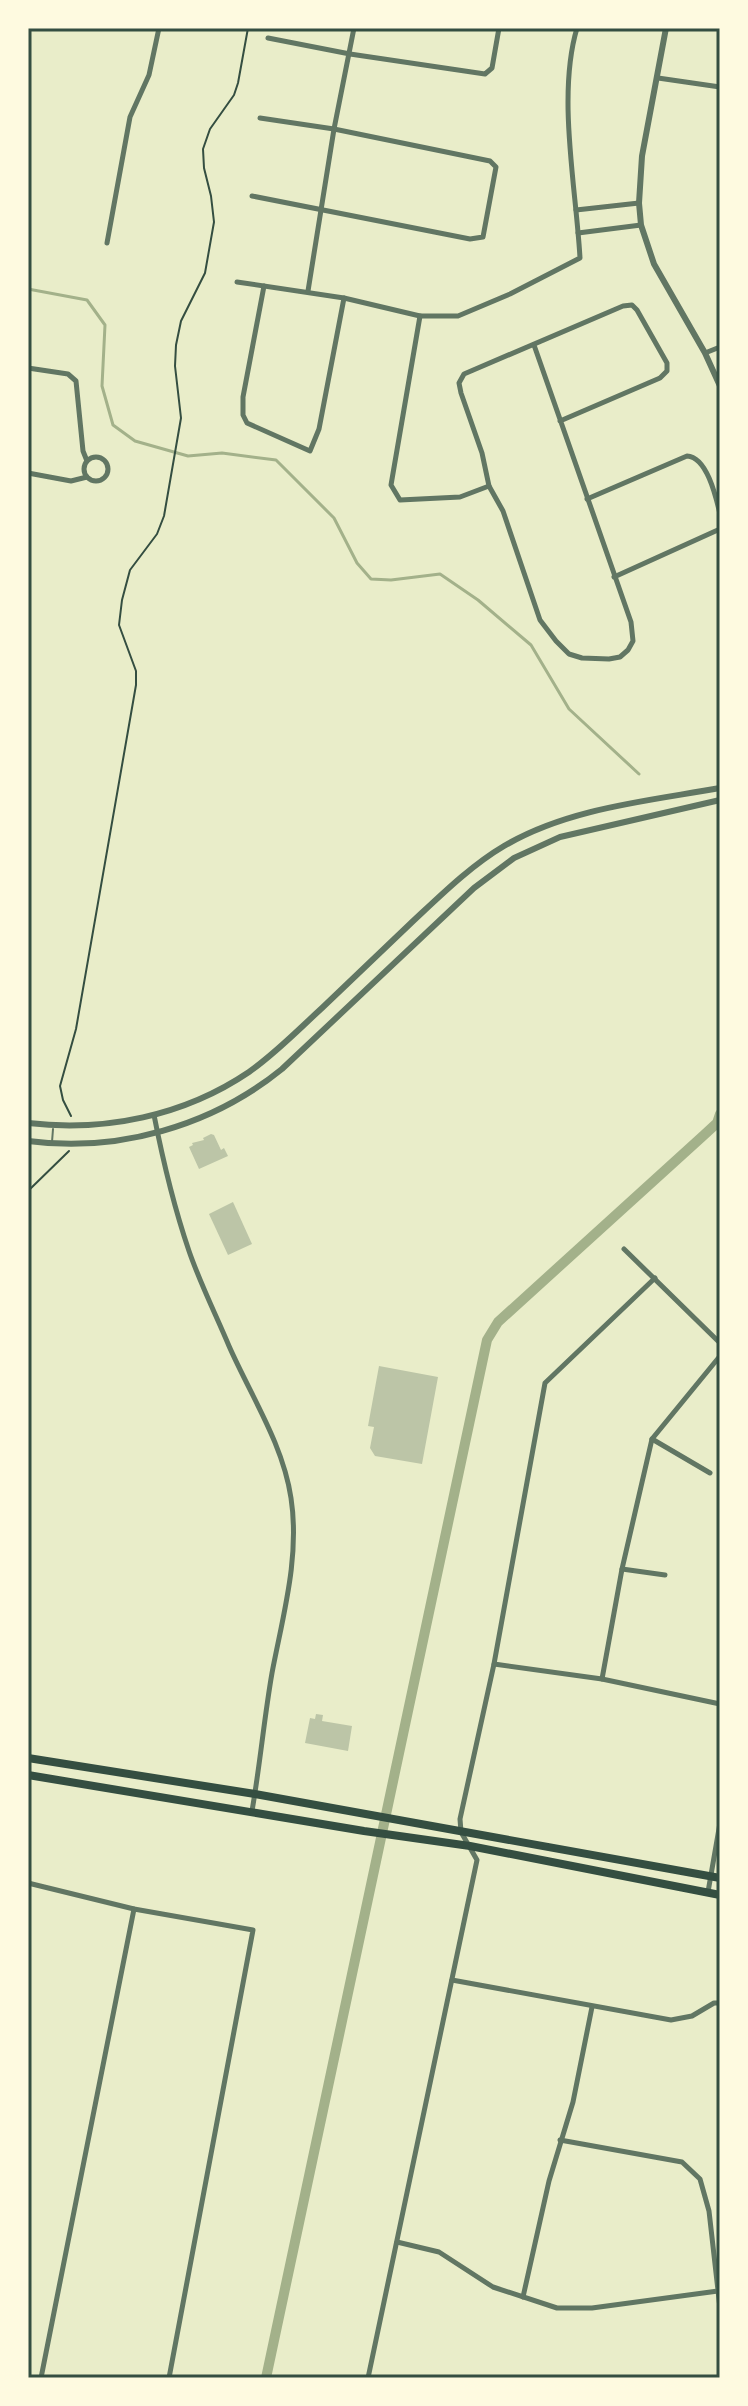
<svg xmlns="http://www.w3.org/2000/svg" width="748" height="2406" font-family="'Sofia Sans Condensed',sans-serif">
<rect width="100%" height="100%" fill="#e9edc9"/>
<g fill="none" stroke-linecap="round" stroke-linejoin="round">
<polyline stroke="#a3b18a" stroke-width="3" points="28,289 87,300 105,325 102,386 113,425 135,441 188,456 222,453 276,460 334,518 357,563 371,579 391,580 440,574 478,600 531,645 569,709 639,774"/>
<polyline stroke="#a3b18a" stroke-width="10" points="266,2378 487,1340 498,1322 704,1135 717,1123 720,1114"/>
</g>
<g fill="#bcc5a7">
<polygon points="211,1134 214,1135 221,1150 224,1148 228,1156 199,1169 189,1147 193,1145 192,1143 204,1140 203,1138"/>
<polygon points="233,1202 252,1244 228,1255 209,1214"/>
<polygon points="379,1366 438,1377 422,1464 375,1456 370,1448 374,1427 368,1426"/>
<polygon points="316,1714 323,1715 322,1721 352,1726 348,1751 305,1743 310,1718 315,1719"/>
</g>
<g fill="none" stroke-linecap="round" stroke-linejoin="round">
<g stroke="#344e41" stroke-width="2">
<polyline points="71,1116 63,1100 60,1086 76,1029 136,685 136,671 119,625 122,600 130,570 157,534 164,516 181,418 175,366 176,345 181,321 205,273 214,222 211,196 204,168 203,149 210,129 234,95 238,83 248,28"/>
<polyline points="28,1191 69,1151"/>
</g>
<polyline stroke="#617663" stroke-width="2" points="52,1142 53,1129"/>
<g stroke="#617663" stroke-width="5">
<polyline points="268,38 350,54 485,74 492,68 499,28"/>
<polyline points="658,78 720,87"/>
<polyline points="252,196 470,239 483,237 496,167 490,161 334,129 260,118"/>
<polyline points="576,210 639,203"/>
<polyline points="578,233 641,225"/>
<polyline points="107,243 130,117 149,75 159,28"/>
<path d="M237 282 344 298 420 316H458L510 294 580 258C576 187 557 95 577 28"/>
<polyline points="264,286 243,397 243,415 247,423 310,451 319,429 344,298"/>
<polyline points="308,291 334,129 354,28"/>
<polyline points="420,316 391,485 400,500 460,497 489,486"/>
<polyline points="534,345 631,622 633,641 628,650 620,657 609,659 582,658 569,654 556,641 540,620 503,511 489,486 482,453 461,393 459,383 464,374 623,306 632,305 637,310 667,363 667,371 660,378 560,421"/>
<polyline points="705,353 720,347"/>
<polyline points="28,368 68,374 76,381 83,451 87,461"/>
<circle cx="96" cy="469" r="12"/>
<polyline points="28,473 71,481 87,477"/>
<path d="M587 499 687 456C707 457 716 497 720 514"/>
<polyline points="614,577 720,529"/>
<path d="M154 1115C163 1161 174 1207 189 1251 200 1283 216 1315 229 1346 251 1396 283 1444 291 1498 300 1557 283 1615 272 1673 264 1719 260 1765 252 1811"/>
<polyline points="624,1249 720,1343"/>
<polyline points="652,1439 710,1473"/>
<polyline points="622,1569 665,1575"/>
<polyline points="494,1664 602,1679 720,1704"/>
<polyline points="602,1679 622,1569 652,1439 720,1356"/>
<polyline points="28,1883 134,1909 253,1930 169,2378"/>
<polyline points="708,1892 720,1823"/>
<polyline points="452,1980 671,2020 692,2016 714,2003 720,2003"/>
<polyline points="560,2140 682,2162 700,2179 709,2211 720,2308"/>
<polyline points="397,2242 439,2252 493,2287 557,2308 592,2308 718,2291"/>
<polyline points="523,2297 549,2181 573,2102 592,2007"/>
<polyline points="41,2378 134,1909"/>
<polyline points="368,2378 477,1860 461,1832 460,1819 494,1664 545,1383 655,1278"/>
</g>
<g stroke="#617663" stroke-width="6">
<polyline points="666,28 642,156 639,203 641,225 654,264 705,353 720,386"/>
<path d="M28 1123C105 1132 184 1116 249 1072 276 1053 298 1030 322 1008 351 980 381 952 410 924 439 897 470 866 504 846 568 808 648 801 720 788"/>
<path d="M28 1141C118 1153 212 1126 282 1069L474 888 514 858 560 837 720 800"/>
</g>
<g stroke="#344e41" stroke-width="8">
<polyline points="28,1758 255,1794 720,1878"/>
<polyline points="28,1775 364,1831 470,1846 720,1895"/>
</g>
</g>
<rect width="748" height="2406" fill="none" stroke="#fefae0" stroke-width="60"/>
<rect x="30" y="30" width="688" height="2346" fill="none" stroke="#344e41" stroke-width="3"/>
</svg>
